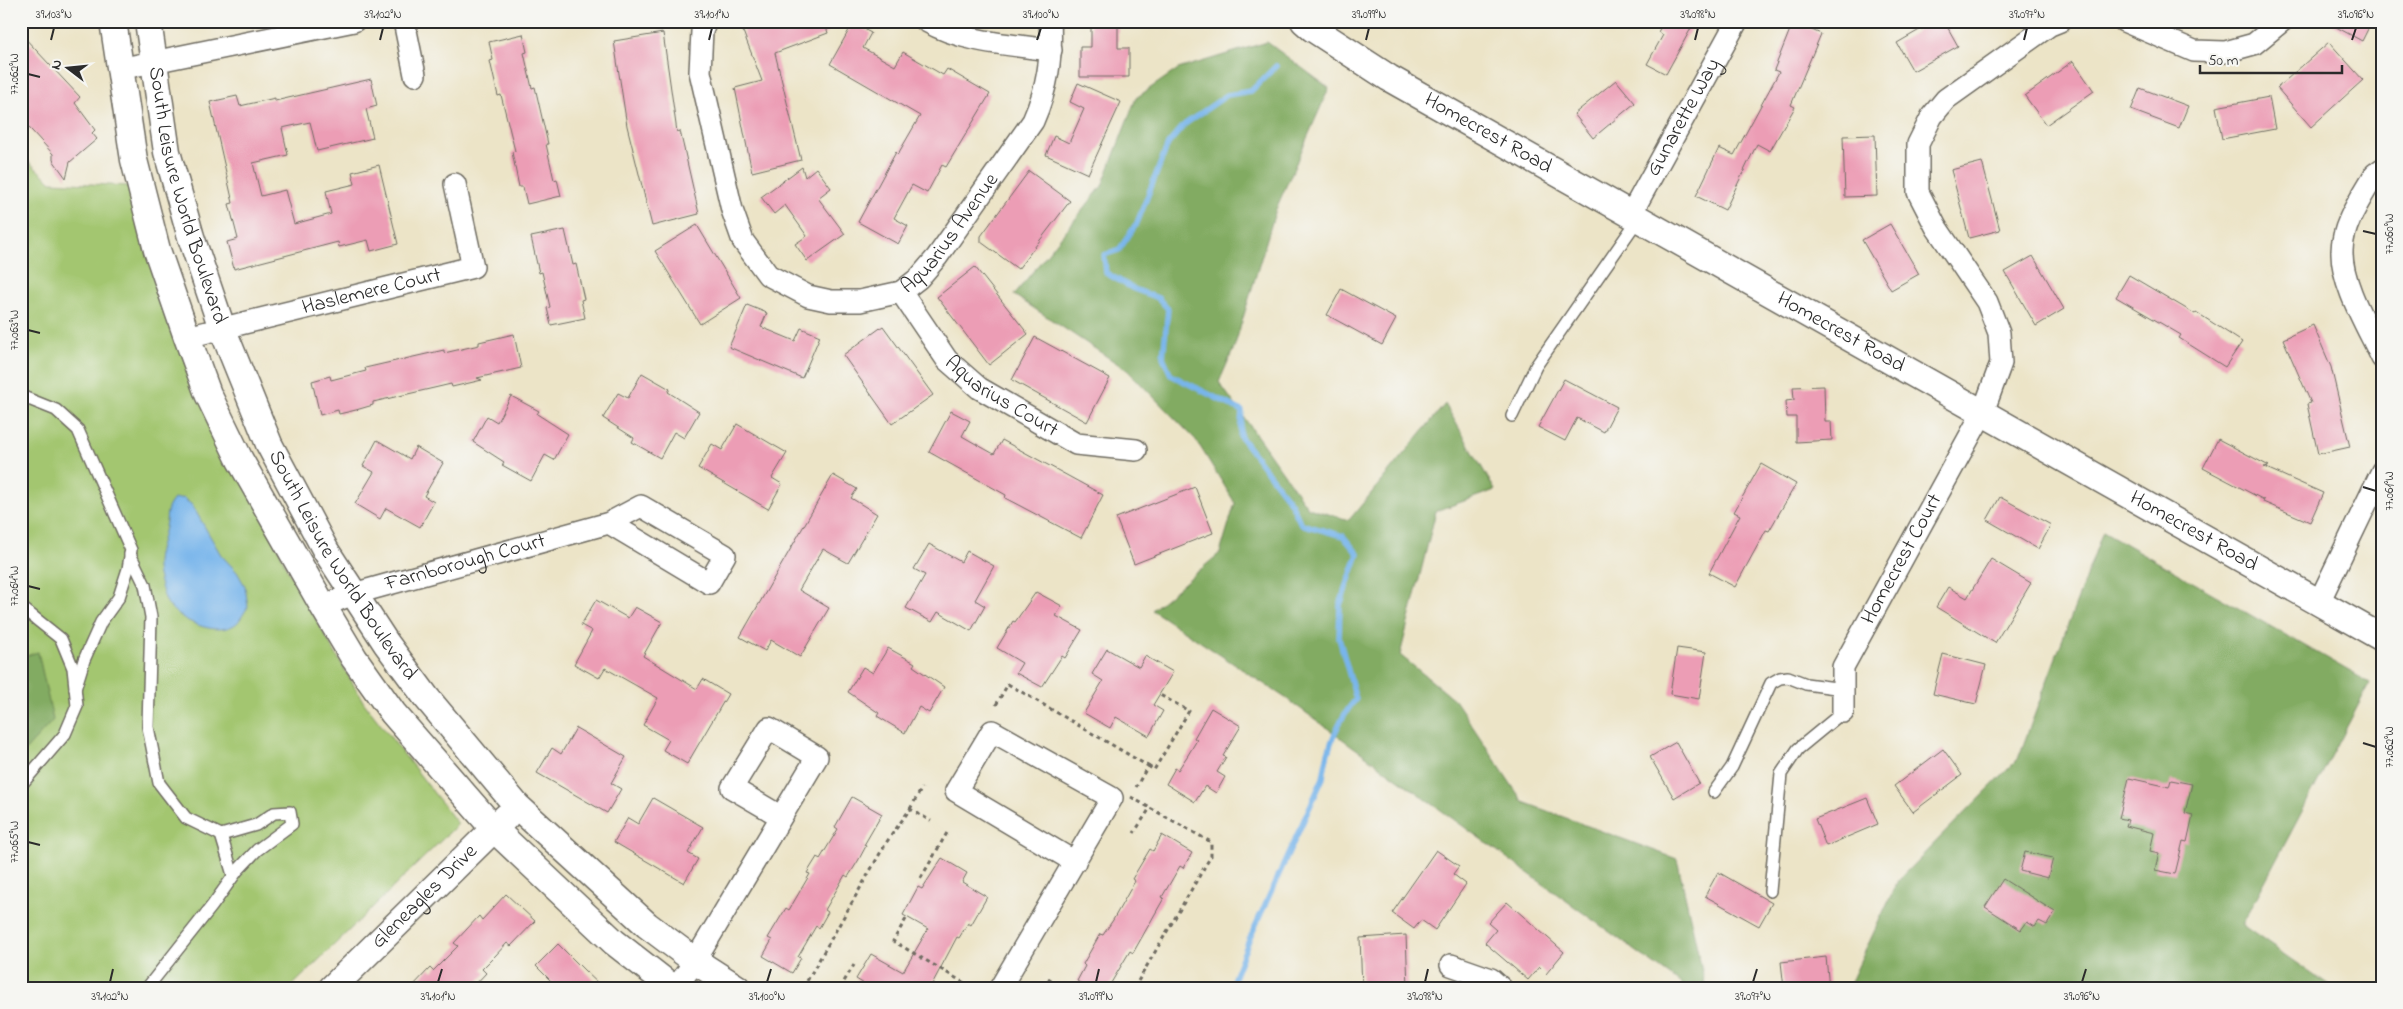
<svg xmlns="http://www.w3.org/2000/svg" width="2403" height="1009" font-family="'Indie Flower',sans-serif">
<rect width="100%" height="100%" fill="#f6f6f2"/>
<filter id="ink" filterUnits="userSpaceOnUse"><feTurbulence type="fractalNoise" baseFrequency=".02" numOctaves="2"/><feDisplacementMap in="SourceGraphic" scale="10" xChannelSelector="R" yChannelSelector="G"/><feConvolveMatrix kernelMatrix="1 2 1 2 8 2 1 2 1" color-interpolation-filters="sRGB"/></filter>
<filter id="wash" filterUnits="userSpaceOnUse"><feTurbulence type="fractalNoise" baseFrequency=".0096" numOctaves="4" result="noise"/><feDisplacementMap in="SourceGraphic" scale="20" xChannelSelector="R" yChannelSelector="G"/><feGaussianBlur stdDeviation="1.12" result="paint"/><feColorMatrix in="noise" values="0 0 0 0 0 0 0 0 0 0 0 0 0 0 0 0 0 1.4 0 .05"/><feComposite in="paint" operator="in"/></filter>
<g filter="url(#wash)">
<rect width="100%" height="100%" fill="#ece4c7"/>
<polygon fill="#a3c66f" stroke="#67784d" points="21,155 51,182 129,186 287,569 364,703 458,824 290,988 21,988"/>
<g fill="#82ab62" stroke="#566b46">
<polygon points="1267,42 1329,88 1276,209 1234,348 1219,382 1308,508 1349,520 1445,404 1495,490 1436,511 1400,655 1455,700 1523,802 1677,859 1706,988 1687,988 1287,699 1152,610 1220,553 1235,503 1196,440 1127,370 1014,295 1102,186 1136,98 1178,69"/>
<polygon points="2103,531 2370,683 2242,925 2332,988 1848,988 1898,880 2018,759"/>
<polygon points="38,652 53,720 21,755 21,657"/>
</g>
<path fill="#78b5eb" stroke="#52708b" d="M183 498 192 505 221 555 237 572 245 586 248 607C244 612 241 619 237 623 218 639 176 620 166 601 163 594 160 583 158 575 154 557 162 544 165 527 168 513 164 511 174 499Z"/>
<g fill="none" stroke-linecap="round" stroke-linejoin="round">
<path stroke="#78b5eb" stroke-width="5.5" d="M1230 988 1249 940 1323 778C1327 748 1336 722 1356 699L1339 638 1340 605 1358 554 1343 536 1301 524 1291 503 1240 436 1242 411 1171 375 1163 357 1168 309 1158 298 1134 289 1106 273 1104 255 1119 250 1137 223 1168 144 1185 124 1227 95 1251 91 1276 66"/>
</g>
<g id="blocks">
<g fill="#ec9db5">
<polygon points="739,21 824,21 828,33 775,53 801,160 752,172 735,88 762,81"/>
<polygon points="1091,21 1118,21 1118,48 1129,48 1129,77 1080,77 1080,47 1091,47"/>
<polygon points="1664,21 1695,21 1666,74 1647,64 1663,35 1658,32"/>
<polygon points="1935,21 1944,21 1958,46 1913,71 1897,43"/>
<polygon points="2325,21 2372,21 2362,41"/>
<polygon points="1793,22 1821,34 1791,105 1795,107 1770,151 1757,144 1725,210 1696,196 1719,148 1734,155 1779,72 1774,70"/>
<polygon points="853,23 871,33 863,48 895,66 903,52 943,75 947,69 990,94 946,167 942,165 927,193 912,185 894,218 908,226 898,244 858,222 896,152 898,154 920,116 830,64"/>
<polygon points="663,33 677,132 680,131 699,214 652,226 627,126 614,41"/>
<polygon points="21,34 80,97 75,103 95,130 92,133 97,139 70,162 66,178 53,160 53,154 21,119"/>
<polygon points="523,34 527,52 524,53 532,88 535,87 548,144 546,144 554,180 557,179 561,196 527,204 523,187 519,187 512,152 515,151 501,95 498,96 490,61 493,60 489,42"/>
<polygon points="2329,42 2363,80 2311,127 2277,88"/>
<polygon points="2073,61 2094,91 2046,125 2025,96"/>
<polygon points="371,79 377,106 366,109 373,138 317,151 310,122 282,128 288,155 253,163 261,196 285,190 294,224 331,214 326,191 355,184 352,172 379,165 398,244 371,251 368,240 339,247 338,242 234,269 227,242 238,239 229,204 233,203 210,102 237,96 240,106 275,98 275,101"/>
<polygon points="1616,80 1635,103 1593,138 1574,114"/>
<polygon points="1078,83 1121,102 1088,174 1046,155 1054,136 1069,143 1084,109 1070,102"/>
<polygon points="2140,88 2188,106 2179,128 2131,110"/>
<polygon points="2269,97 2275,129 2222,139 2216,107"/>
<polygon points="1875,135 1877,196 1845,197 1843,136"/>
<polygon points="1982,162 2000,230 1969,238 1951,170"/>
<polygon points="802,167 805,177 816,168 831,188 818,198 845,234 807,261 795,244 807,236 785,205 774,214 761,197"/>
<polygon points="1029,171 1070,201 1018,269 981,242 981,236"/>
<polygon points="1890,224 1919,274 1891,290 1862,240"/>
<polygon points="697,225 741,298 700,324 655,251"/>
<polygon points="565,230 573,265 576,264 584,299 581,300 585,318 551,325 547,308 550,307 542,272 539,273 531,237"/>
<polygon points="2033,256 2064,309 2036,326 2005,272"/>
<polygon points="975,267 1028,334 989,365 937,297"/>
<polygon points="2129,275 2195,314 2196,312 2242,342 2225,367 2179,338 2181,335 2116,297"/>
<polygon points="1341,289 1396,319 1382,345 1327,315"/>
<polygon points="747,305 767,313 761,327 795,341 801,328 820,336 802,378 729,347"/>
<polygon points="2313,325 2331,367 2350,447 2318,454 2307,404 2311,403 2283,339"/>
<polygon points="883,326 933,395 892,424 843,355"/>
<polygon points="514,334 521,368 477,378 482,380 452,387 451,384 434,388 373,402 373,405 356,410 339,414 338,410 320,415 312,381 330,376 331,380 366,371 365,368 444,350 444,353 479,345 479,342"/>
<polygon points="1035,337 1110,378 1087,422 1012,380"/>
<polygon points="642,373 670,389 668,392 699,412 684,438 674,432 660,458 632,442 634,438 603,418 618,393 628,398"/>
<polygon points="1564,379 1617,407 1604,432 1577,418 1565,441 1538,427"/>
<polygon points="1824,386 1825,421 1831,421 1832,440 1796,442 1796,417 1787,417 1786,401 1794,400 1793,387"/>
<polygon points="511,396 539,411 537,414 568,434 554,460 545,455 531,481 502,465 504,462 473,442 487,416 497,422"/>
<polygon points="951,411 970,421 962,436 976,444 994,454 1002,440 1103,495 1081,538 1005,498 1006,495 929,452"/>
<polygon points="737,424 787,453 772,478 782,484 768,509 698,468 712,444 722,450"/>
<polygon points="2218,439 2269,466 2264,467 2323,493 2310,522 2263,502 2264,500 2203,468"/>
<polygon points="377,440 410,459 416,447 443,463 424,496 434,502 420,527 386,508 380,519 355,504 374,472 363,466"/>
<polygon points="1761,464 1796,484 1769,531 1766,530 1735,587 1709,573 1740,515 1734,512"/>
<polygon points="833,475 857,489 851,498 877,514 848,563 823,549 799,590 829,608 800,657 771,640 765,651 740,637"/>
<polygon points="1195,487 1213,533 1134,564 1116,518"/>
<polygon points="2000,497 2051,525 2038,549 1987,520"/>
<polygon points="929,544 961,562 967,551 994,566 975,600 985,606 971,631 938,612 932,622 906,608 925,575 914,569"/>
<polygon points="1991,559 2031,583 1995,643 1936,607 1948,587 1967,598"/>
<polygon points="1036,592 1062,606 1056,616 1082,630 1065,658 1062,656 1042,687 1016,673 1022,663 997,648 1013,621 1015,622"/>
<polygon points="596,600 628,618 635,607 662,622 643,656 697,689 703,679 728,694 687,764 663,750 669,740 643,725 658,698 605,668 599,678 574,664 592,631 581,625"/>
<polygon points="888,648 915,663 913,666 944,687 929,713 919,707 905,733 877,716 879,713 848,692 863,667 873,673"/>
<polygon points="1677,648 1706,652 1699,699 1670,694"/>
<polygon points="1107,649 1139,667 1145,656 1173,672 1153,705 1163,711 1149,736 1116,717 1110,728 1084,713 1103,681 1092,674"/>
<polygon points="1943,654 1986,665 1976,704 1933,694"/>
<polygon points="1211,708 1241,726 1223,756 1226,757 1217,772 1225,777 1216,793 1205,786 1195,802 1166,784 1175,768 1178,770 1188,755 1197,740 1194,738"/>
<polygon points="576,728 626,757 611,783 621,789 607,813 537,773 552,748 561,754"/>
<polygon points="1676,742 1699,783 1674,798 1650,757"/>
<polygon points="1943,749 1962,775 1913,812 1894,786"/>
<polygon points="2129,778 2169,787 2171,780 2192,784 2185,813 2193,815 2187,842 2183,841 2175,874 2155,870 2159,853 2150,851 2154,833 2126,826 2128,820 2119,818"/>
<polygon points="852,797 882,814 864,845 866,846 858,861 848,877 845,875 825,910 828,912 819,928 816,926 798,957 801,958 792,973 763,956 772,940 768,938 786,908 789,910 810,874 807,873 817,857 820,859 838,829 835,827"/>
<polygon points="653,798 703,827 688,853 698,859 684,883 614,842 628,818 638,824"/>
<polygon points="1867,798 1878,824 1826,846 1815,819"/>
<polygon points="1162,835 1192,853 1183,868 1180,866 1162,897 1164,898 1133,953 1130,951 1108,988 1088,988 1077,981 1085,966 1083,964 1100,934 1103,935 1113,920 1135,881 1132,879 1150,849 1153,851"/>
<polygon points="1436,850 1459,866 1453,874 1466,884 1435,930 1421,920 1414,929 1392,913"/>
<polygon points="2025,852 2053,858 2048,878 2020,871"/>
<polygon points="942,858 967,873 962,882 987,897 971,925 968,923 959,938 957,937 930,988 871,988 856,979 871,954 903,972 928,929 903,915 918,887 922,889"/>
<polygon points="1718,872 1772,903 1759,926 1705,896"/>
<polygon points="2003,879 2055,912 2047,925 2039,921 2035,927 2027,922 2021,930 1985,907"/>
<polygon points="506,894 535,921 511,946 507,943 495,956 482,969 486,973 472,988 411,988 430,968 433,971 458,946 454,943 479,916 482,920"/>
<polygon points="1507,902 1564,952 1546,974 1539,967 1528,980 1485,943 1496,930 1488,923"/>
<polygon points="1406,935 1408,988 1362,988 1360,938"/>
<polygon points="558,944 584,970 603,988 558,988 536,966"/>
<polygon points="1826,957 1829,988 1784,988 1781,962"/>
</g>
</g>
</g>
<g filter="url(#ink)">
<use href="#blocks" fill-opacity="0" stroke="#6f6c62" stroke-width="1"/>
<g fill="none" stroke-linecap="round" stroke-linejoin="round">
<g stroke="#6f6c62" stroke-width="14">
<g id="service">
<polyline points="21,396 56,410 78,430 131,550 128,569 119,597 101,622 84,660 75,689"/>
<polyline points="1512,416 1536,366 1639,218"/>
<polyline points="130,554 145,585 151,617 148,727 159,783 186,818 221,835 256,825 274,813 290,812 292,824 257,850 237,871 212,906 147,988"/>
<polyline points="21,607 61,639 73,668 77,706 65,734 21,785"/>
<polyline points="1714,792 1732,767 1771,683 1780,678 1788,677 1806,684 1843,689"/>
<polyline points="221,835 233,875"/>
<polyline points="1770,891 1781,774 1798,749 1843,712"/>
</g>
</g>
<g stroke="#6f6c62" stroke-width="24">
<g id="minor">
<polyline points="404,21 415,75"/>
<path id="s1" d="M706 21 702 31 700 72 732 210 743 241 768 275 808 296 831 301H860L901 292 919 278 937 257 1033 121C1048 87 1052 58 1050 21"/>
<path d="M926 21C965 43 1008 44 1051 50"/>
<polyline points="2124,21 2194,51 2225,52 2254,44 2282,21"/>
<polyline points="119,69 354,21"/>
<path d="M2382 169 2375 174C2362 197 2342 224 2342 251 2341 284 2368 328 2382 358"/>
<path id="s2" d="M1631 214 1737 21"/>
<path id="s3" d="M901 292 947 360 979 388 1076 444 1136 450"/>
<path id="s4" d="M187 337 473 267 455 184"/>
<polyline points="2319,602 2382,471"/>
<path id="s5" d="M323 606 353 594 609 523 709 583 725 555 641 506 609 523"/>
<path id="s6" d="M1843 712V667L1983 412 2001 363 1999 333 1987 302 1936 227 1918 192V144L1932 116 1946 99 2050 25 2060 21"/>
<polyline points="1451,965 1491,979 1501,988"/>
<polyline points="676,988 695,961 817,757 769,728 732,788 780,816"/>
<polyline points="1000,988 1112,798 992,731 956,791 1075,862"/>
</g>
</g>
<g stroke="#6f6c62" stroke-width="29">
<g id="tertiary">
<polyline points="113,21 134,160 157,250 187,337 208,394 240,460 323,606 354,658 393,713 494,829 614,942 673,988"/>
<path id="s7" d="M148 21 167 152 191 237 222 328 269 444 326 551 386 643 426 697 517 806 647 925 695 961 737 988"/>
<path id="s8" d="M1304 21 1312 28 1389 78 2382 638"/>
<path id="s9" d="M332 988 506 817"/>
</g>
</g>
<g stroke="#6f6c62" stroke-width="3" stroke-dasharray="4 4" stroke-linecap="butt">
<polyline points="996,705 1008,684 1148,766 1136,787"/>
<polyline points="1148,766 1154,770 1189,711 1160,695"/>
<polyline points="1131,797 1150,808"/>
<polyline points="910,809 922,788"/>
<polyline points="921,878 948,831"/>
<polyline points="906,919 893,941 973,988"/>
<polyline points="1048,979 1062,988"/>
<polyline points="803,988 886,843 910,809 931,821"/>
<polyline points="840,988 854,965"/>
<polyline points="1134,988 1211,856 1211,842 1150,808 1134,833"/>
</g>
<use href="#service" stroke="#fff" stroke-width="11"/>
<use href="#minor" stroke="#fff" stroke-width="21"/>
<use href="#tertiary" stroke="#fff" stroke-width="26"/>
</g>
</g>
<path fill="none" stroke="#2b2b2b" stroke-width="2" d="M51 40 54 28M380 40 383 28M709 40 712 28M1037 40 1041 28M1366 40 1369 28M1695 40 1698 28M2024 40 2027 28M2352 40 2356 28M28 74 40 77M2363 231 2376 234M28 330 40 333M2363 487 2376 491M28 586 40 589M2363 743 2376 747M28 842 40 845M110 982 113 969M438 982 442 969M767 982 771 969M1096 982 1099 969M1425 982 1428 969M1753 982 1757 969M2082 982 2086 969"/>
<g text-anchor="middle" dominant-baseline="central" stroke-width="5" stroke-linejoin="round" paint-order="stroke">
<g font-size="21" fill="#2b2b2b" stroke="#f6f6f2">
<text stroke="none"><textPath href="#s2" startOffset="110">Gunarette Way</textPath></text>
<text stroke="none"><textPath href="#s8" startOffset="216">Homecrest Road</textPath></text>
<text stroke="none"><textPath href="#s7" startOffset="179">South Leisure World Boulevard</textPath></text>
<text stroke="none"><textPath href="#s1" startOffset="485">Aquarius Avenue</textPath></text>
<text stroke="none"><textPath href="#s4" startOffset="190">Haslemere Court</textPath></text>
<text stroke="none"><textPath href="#s8" startOffset="621">Homecrest Road</textPath></text>
<text stroke="none"><textPath href="#s3" startOffset="148">Aquarius Court</textPath></text>
<text stroke="none"><textPath href="#s8" startOffset="1026">Homecrest Road</textPath></text>
<text stroke="none"><textPath href="#s6" startOffset="168">Homecrest Court</textPath></text>
<text stroke="none"><textPath href="#s5" startOffset="149">Farnborough Court</textPath></text>
<text stroke="none"><textPath href="#s7" startOffset="584">South Leisure World Boulevard</textPath></text>
<text stroke="none"><textPath href="#s9" startOffset="130">Gleneagles Drive</textPath></text>
</g>
</g>
<rect width="2403" height="1009" fill="none" stroke="#f6f6f2" stroke-width="55"/>
<g transform="translate(68 68) rotate(286)" stroke="#f6f6f2" stroke-width="4" paint-order="stroke">
<path d="M0-4L9 19L0 12L-9 19Z" fill="#2b2b2b"/>
<text y="-8" font-size="14" font-weight="bold" text-anchor="middle" fill="#2b2b2b">N</text>
</g>
<path d="M2200 65v8h142v-8" fill="none" stroke="#2b2b2b" stroke-width="2.5"/>
<text x="2208" y="65" font-size="15" fill="#2b2b2b" stroke="#f6f6f2" stroke-width="4" paint-order="stroke">50 m</text>
<rect x="28" y="28" width="2348" height="954" fill="none" stroke="#2b2b2b" stroke-width="2"/>
<g font-size="12" text-anchor="middle" fill="#2b2b2b">
<text x="54" y="18">39.103°N</text>
<text x="383" y="18">39.102°N</text>
<text x="712" y="18">39.101°N</text>
<text x="1041" y="18">39.100°N</text>
<text x="1369" y="18">39.099°N</text>
<text x="1698" y="18">39.098°N</text>
<text x="2027" y="18">39.097°N</text>
<text x="2356" y="18">39.096°N</text>
<text transform="translate(14 74) rotate(-90)" y="4">77.062°W</text>
<text transform="translate(2389 234) rotate(-90)" y="4">77.060°W</text>
<text transform="translate(14 330) rotate(-90)" y="4">77.063°W</text>
<text transform="translate(2389 491) rotate(-90)" y="4">77.061°W</text>
<text transform="translate(14 586) rotate(-90)" y="4">77.064°W</text>
<text transform="translate(2389 747) rotate(-90)" y="4">77.062°W</text>
<text transform="translate(14 842) rotate(-90)" y="4">77.065°W</text>
<text x="110" y="1000">39.102°N</text>
<text x="438" y="1000">39.101°N</text>
<text x="767" y="1000">39.100°N</text>
<text x="1096" y="1000">39.099°N</text>
<text x="1425" y="1000">39.098°N</text>
<text x="1753" y="1000">39.097°N</text>
<text x="2082" y="1000">39.096°N</text>
</g>
</svg>
